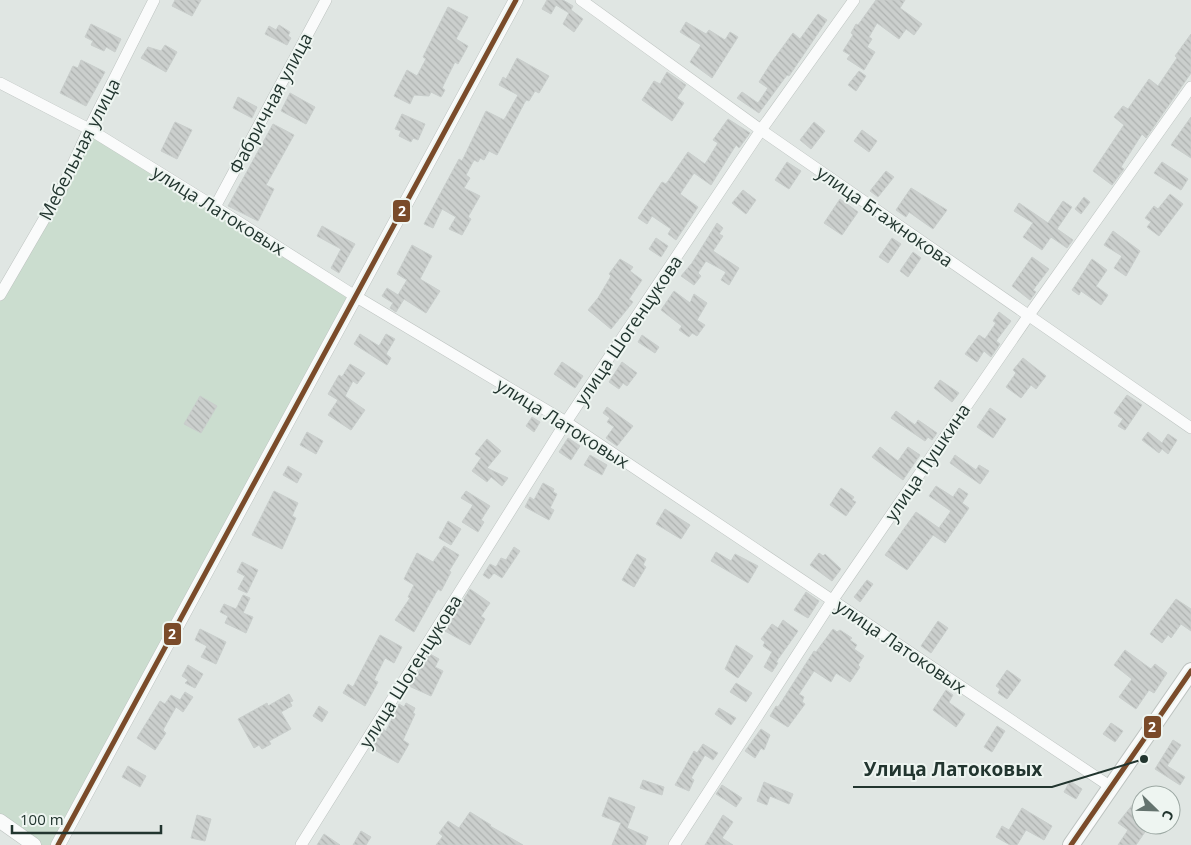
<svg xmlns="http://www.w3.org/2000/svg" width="1191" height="845" font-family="'Open Sans',sans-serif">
<defs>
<pattern id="building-back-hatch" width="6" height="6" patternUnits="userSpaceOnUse" patternTransform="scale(1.25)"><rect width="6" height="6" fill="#cbcfcd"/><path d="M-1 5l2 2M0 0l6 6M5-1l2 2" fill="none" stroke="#aeb2b0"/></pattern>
</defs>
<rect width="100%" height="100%" fill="#e0e6e3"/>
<polygon fill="#cbddcf" points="89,129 355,296 58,845 34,845 0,821 0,295"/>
<g fill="url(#building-back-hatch)" stroke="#c9cecc">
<polygon points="175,0 201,0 192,16 172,6"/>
<polygon points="547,0 563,0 573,6 571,10 583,19 574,32 563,24 569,13 556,5 551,14 542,9"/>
<polygon points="876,0 905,0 900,8 922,24 914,35 906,29 899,39 877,23 869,37 872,39 867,47 875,52 864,70 847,59 850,55 843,51 853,35 851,33 856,24 858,25"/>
<polygon points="448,7 468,17 456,39 468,46 458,64 455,62 442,88 445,90 441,97 431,92 429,96 414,95 410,104 394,96 407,70 417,76 426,59 423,57"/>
<polygon points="818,14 827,20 789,76 787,75 759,113 737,98 742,92 758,103 768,88 759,82 771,63 793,33 800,39"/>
<polygon points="686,22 706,34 709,30 725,40 730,32 738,37 712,78 690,62 701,45 680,32"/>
<polygon points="91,24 121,39 115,52 106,47 104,51 91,45 93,41 85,37"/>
<polygon points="279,25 290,32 288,36 291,38 287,45 265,34 269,26 276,30"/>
<polygon points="1191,34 1191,73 1146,138 1142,134 1121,167 1124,169 1112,185 1093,171 1124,125 1114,117 1123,106 1128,109 1149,79 1158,86 1177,58 1175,56"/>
<polygon points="165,45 177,52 166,72 141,58 148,47 161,51"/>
<polygon points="517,58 549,76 539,93 535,91 529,101 526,100 497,155 489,151 484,160 480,158 478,162 474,160 466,175 470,178 464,188 480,196 468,217 471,219 462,235 449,229 456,217 442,209 433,228 424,224 459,159 462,161 486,111 504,120 518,95 499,85 503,77 506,79"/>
<polygon points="81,60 105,72 86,106 60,93 73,66 78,68"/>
<polygon points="859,71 866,76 856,91 848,85"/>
<polygon points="667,72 686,85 677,98 684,103 672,121 642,100 654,81 660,84"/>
<polygon points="290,93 315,107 306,124 281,111"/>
<polygon points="238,97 257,107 252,118 233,108"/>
<polygon points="402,114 425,124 418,140 413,138 411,142 399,136 401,131 395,129"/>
<polygon points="1191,117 1191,158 1171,145"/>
<polygon points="728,119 750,133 739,148 736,145 711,185 694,173 680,194 698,207 676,240 668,234 671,229 652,216 647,224 638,218 662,182 666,184 688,152 705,164 718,143 713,140"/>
<polygon points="175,122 192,130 177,159 161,151"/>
<polygon points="814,122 825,131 811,149 800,140"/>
<polygon points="273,124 294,135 266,185 274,189 258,221 228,206"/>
<polygon points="862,130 877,141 869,152 854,141"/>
<polygon points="787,162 801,171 789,189 775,180"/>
<polygon points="1162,162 1188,179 1181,190 1154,173"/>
<polygon points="886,171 894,177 878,197 870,191"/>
<polygon points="911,188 947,210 933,229 909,212 906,217 896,210"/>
<polygon points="743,190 756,200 746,214 732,203"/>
<polygon points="1170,194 1183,204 1159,236 1147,227 1151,222 1145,218 1154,206 1158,209"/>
<polygon points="1084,197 1090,202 1081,214 1075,209"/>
<polygon points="840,199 858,212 842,235 824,223"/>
<polygon points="1063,201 1072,207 1057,229 1073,240 1067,248 1051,237 1042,250 1023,237 1033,223 1014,211 1019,203 1048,223"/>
<polygon points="717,223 723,228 719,234 723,236 713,251 739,268 729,285 721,280 726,272 706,261 698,273 701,276 694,285 681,276 692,263"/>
<polygon points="322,226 355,244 339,273 331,268 341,249 317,236"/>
<polygon points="1113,231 1140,251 1126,276 1114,268 1122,256 1104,245"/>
<polygon points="656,238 668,246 661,257 649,249"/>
<polygon points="892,238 901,244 888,263 879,257"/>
<polygon points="412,245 432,256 420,279 440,291 426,313 404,299 396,312 390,308 393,303 382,296 387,288 398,295 407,280 397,274"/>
<polygon points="913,252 921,258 908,277 900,271"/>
<polygon points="1032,257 1049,269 1033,290 1036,292 1030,300 1012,286"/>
<polygon points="620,259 633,267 630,271 642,280 629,299 633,302 611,329 588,310 598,298 611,276 609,274"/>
<polygon points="1092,259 1107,270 1096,286 1108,295 1101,305 1081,291 1079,295 1072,290"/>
<polygon points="674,291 690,303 694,294 707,303 697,320 705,325 697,336 692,333 689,337 679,330 682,326 661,310"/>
<polygon points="999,312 1011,321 996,341 1000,344 991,357 984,351 977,362 965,354 979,335 985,339 996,323 993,321"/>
<polygon points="360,334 379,346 386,334 395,339 386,354 391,358 387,365 354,344"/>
<polygon points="642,335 659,347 655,353 638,342"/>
<polygon points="1023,358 1046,376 1036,389 1031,385 1021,398 1006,387 1016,373 1013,370"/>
<polygon points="562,362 583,376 575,388 554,374"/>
<polygon points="622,362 637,373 627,386 623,383 619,389 609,382"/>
<polygon points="350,364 365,373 357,384 353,381 345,396 365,410 351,430 328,415 338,400 328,394 339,375 342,377"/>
<polygon points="940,380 959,393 952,402 934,388"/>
<polygon points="1127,395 1142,405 1125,430 1118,426 1123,419 1114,413"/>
<polygon points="200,396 217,406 201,433 184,424"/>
<polygon points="607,407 633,426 617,446 606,438 614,427 607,422 610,418 603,413"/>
<polygon points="990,408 1006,419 993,438 977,427"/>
<polygon points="896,411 915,425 918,420 937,433 932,440 928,437 925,441 891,418"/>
<polygon points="532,417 540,422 534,432 526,426"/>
<polygon points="307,432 323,441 316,454 300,445"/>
<polygon points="1148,432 1162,443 1168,434 1177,440 1168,454 1162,449 1159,453 1142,440"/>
<polygon points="568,438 580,446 571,460 559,452"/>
<polygon points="487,439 501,451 487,468 508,478 502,486 491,477 487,482 472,471 481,458 475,454"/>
<polygon points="880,447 898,461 908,447 920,455 903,480 872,457"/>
<polygon points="590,455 607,465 602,475 584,465"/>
<polygon points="955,455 976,470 979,465 989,471 980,484 950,463"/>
<polygon points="288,466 302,474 297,483 283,475"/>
<polygon points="543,483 554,489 553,492 557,494 550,508 554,510 549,520 525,507 530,497 534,500"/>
<polygon points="936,486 953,497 959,488 968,494 962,503 969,508 945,543 933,535 907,570 885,555 916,512 939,528 951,511 929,496"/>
<polygon points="841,488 854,497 852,500 856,502 846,516 830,505"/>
<polygon points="274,491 298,503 292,516 296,518 282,549 252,535"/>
<polygon points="466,491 490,506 481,520 484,522 478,532 462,522 473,505 461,498"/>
<polygon points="665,509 690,525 681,539 656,524"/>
<polygon points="448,521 461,529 451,545 439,538"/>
<polygon points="444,546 459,555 449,571 451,572 441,591 438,589 414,632 395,620 410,598 408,597 414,585 404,579 417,553 433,562"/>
<polygon points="514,547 520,551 502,578 494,573 489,579 483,575 490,564 496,567 501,558 506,560"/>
<polygon points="716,552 731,561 735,554 758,566 748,583 711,561"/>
<polygon points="819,553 823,556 825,554 841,569 832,581 810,565"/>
<polygon points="637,554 646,559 643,565 646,567 634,587 622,580"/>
<polygon points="242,562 258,570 247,593 238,589 245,576 237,572"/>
<polygon points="867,580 873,584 860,602 854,597"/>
<polygon points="470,589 490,603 481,616 485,619 470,645 445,631"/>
<polygon points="806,592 819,601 808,618 794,610"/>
<polygon points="243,595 250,598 243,613 253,617 246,633 225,623 228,616 220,612 224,604 236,609"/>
<polygon points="1176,599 1191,609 1191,631 1181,624 1171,638 1168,635 1162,643 1150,634"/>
<polygon points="783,620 798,631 776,662 778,663 772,672 764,667 772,652 763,646 765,642 761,639 772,624 778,628"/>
<polygon points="938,621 948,628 931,653 921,646"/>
<polygon points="200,629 226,642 216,664 201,657 207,646 195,640"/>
<polygon points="833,629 837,632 840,630 852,638 850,640 857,645 854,649 864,656 858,665 860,667 850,682 836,673 831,682 814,671 799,694 804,697 802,702 805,704 788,727 770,716 776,706 778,707 814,651 816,652"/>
<polygon points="380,635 402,647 394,663 385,658 374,680 378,682 365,706 343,693 348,684 353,687"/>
<polygon points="736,645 753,656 738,678 725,669"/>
<polygon points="1125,650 1151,669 1155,664 1167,673 1154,693 1149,690 1136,709 1119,697 1132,679 1114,665"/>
<polygon points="430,654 439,659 435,667 443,671 431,696 409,686"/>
<polygon points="188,665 203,674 195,688 185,683 188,680 182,676"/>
<polygon points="1007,670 1021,680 1007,699 998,693 1000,689 996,686"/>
<polygon points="736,683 752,693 746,702 730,692"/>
<polygon points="946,690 953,695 949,702 951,704 965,714 956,727 933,710"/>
<polygon points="185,692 193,697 183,712 176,707 163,730 166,733 155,750 137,738 160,701 165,704 171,695 180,700"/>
<polygon points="289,694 293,701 290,702 292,706 281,712 291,729 269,741 271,744 262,749 259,745 254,748 238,719 267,703 268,706"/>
<polygon points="406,703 415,708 413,713 415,714 403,740 409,744 398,763 371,748 383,729 386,731 399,704 404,707"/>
<polygon points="319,706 328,712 322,722 313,716"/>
<polygon points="719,708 736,718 731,725 715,714"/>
<polygon points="1111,723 1123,731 1115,742 1103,734"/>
<polygon points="997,726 1005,731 992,752 984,747"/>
<polygon points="761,729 770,735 764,750 761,748 755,758 745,751"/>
<polygon points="1173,740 1181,745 1167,766 1185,777 1180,785 1155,769"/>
<polygon points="703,744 718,753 713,760 705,755 691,778 694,780 689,791 675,785 694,751 697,753"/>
<polygon points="128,766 146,776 140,787 122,777"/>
<polygon points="643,780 664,787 662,795 640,788"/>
<polygon points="1070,781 1082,789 1076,799 1064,792"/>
<polygon points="764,782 793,794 789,804 770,796 767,805 757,801"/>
<polygon points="722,785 742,798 736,807 716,794"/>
<polygon points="1141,794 1141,825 1147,829 1136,845 1118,845 1128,830 1118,823"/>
<polygon points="609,797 635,807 627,828 648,837 645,845 612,845 621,823 602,816"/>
<polygon points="1022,808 1052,826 1044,840 1026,830 1017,845 1010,845 996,837 1002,826 1009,830"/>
<polygon points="470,812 491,825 490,826 523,845 436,845 443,836 439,833 448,821 459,828"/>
<polygon points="197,815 211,819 205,841 191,838"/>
<polygon points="723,815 733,822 722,838 733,845 705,845"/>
<polygon points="361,831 371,837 366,845 353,845"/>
<polygon points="324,834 340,845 317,845"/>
</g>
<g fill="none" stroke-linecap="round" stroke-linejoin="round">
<g stroke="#bdc3c0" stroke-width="12">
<g id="minor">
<polyline points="581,0 761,130 1191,428"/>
<polyline points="0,83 89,129 215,207 355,296 566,422 1111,787"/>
<polyline points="215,207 326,0"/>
<polyline points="0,295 61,190 89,129 154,0"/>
<polyline points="301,845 566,422 761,130 854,0"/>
<polyline points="674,845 832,601 1029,315 1191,87"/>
</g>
</g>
<g stroke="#bdc3c0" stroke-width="15">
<g id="tertiary">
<polyline points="0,821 34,845"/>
<polyline points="58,845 516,0"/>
</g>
</g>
<g stroke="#bdc3c0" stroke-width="18">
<polyline id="secondary" points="1071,845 1191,671"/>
</g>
<use href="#minor" stroke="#fafbfb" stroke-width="11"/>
<use href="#tertiary" stroke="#fafbfb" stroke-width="14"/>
<use href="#secondary" stroke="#fafbfb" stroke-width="16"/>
<g stroke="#eef5f1" stroke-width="9">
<g id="bus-1">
<polyline points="58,845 516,0"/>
<polyline points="1071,845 1191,671"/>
</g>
</g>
<use href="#bus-1" stroke="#7a4b2a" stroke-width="5"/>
</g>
<g text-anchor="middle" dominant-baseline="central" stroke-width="4" stroke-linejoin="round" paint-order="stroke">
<g font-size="18" fill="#22352f" stroke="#eef5f1">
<text transform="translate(270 103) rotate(-62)">Фабричная улица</text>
<text transform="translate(79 149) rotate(-63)">Мебельная улица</text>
<text transform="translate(219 210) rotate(32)">улица Латоковых</text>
<text transform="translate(885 216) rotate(35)">улица Бгажнокова</text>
<text transform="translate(628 330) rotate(-56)">улица Шогенцукова</text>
<text transform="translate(563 423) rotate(32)">улица Латоковых</text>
<text transform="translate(927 462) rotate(-56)">улица Пушкина</text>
<text transform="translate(901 646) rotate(34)">улица Латоковых</text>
<text transform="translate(410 671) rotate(-58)">улица Шогенцукова</text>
</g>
</g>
<path fill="none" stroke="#22352f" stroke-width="2" d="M1144 759L1052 787H853"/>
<circle fill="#22352f" stroke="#eef5f1" stroke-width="2" cx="1144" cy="759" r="5"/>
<g font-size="19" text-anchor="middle" font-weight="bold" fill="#22352f" stroke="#eef5f1" stroke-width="4" stroke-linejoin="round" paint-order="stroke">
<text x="953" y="776">Улица Латоковых</text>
</g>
<g stroke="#eef5f1" stroke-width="2">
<rect x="392" y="199" width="19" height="24" rx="5" fill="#7a4b2a"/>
<rect x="163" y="622" width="19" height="24" rx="5" fill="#7a4b2a"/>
<rect x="1143" y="715" width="19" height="24" rx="5" fill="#7a4b2a"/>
</g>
<g font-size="14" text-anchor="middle" font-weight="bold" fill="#fff">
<text x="402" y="216">2</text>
<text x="172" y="639">2</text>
<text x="1152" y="732">2</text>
</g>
<g transform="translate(1156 810) rotate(113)"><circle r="24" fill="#eef5f1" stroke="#9ca8a3"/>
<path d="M0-4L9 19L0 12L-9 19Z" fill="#64736e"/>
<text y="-8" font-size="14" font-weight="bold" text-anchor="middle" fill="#22352f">С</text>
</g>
<path d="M12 825v8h149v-8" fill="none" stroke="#22352f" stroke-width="2.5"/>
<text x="20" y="825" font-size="15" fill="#22352f" stroke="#eef5f1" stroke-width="4" paint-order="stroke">100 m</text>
</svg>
